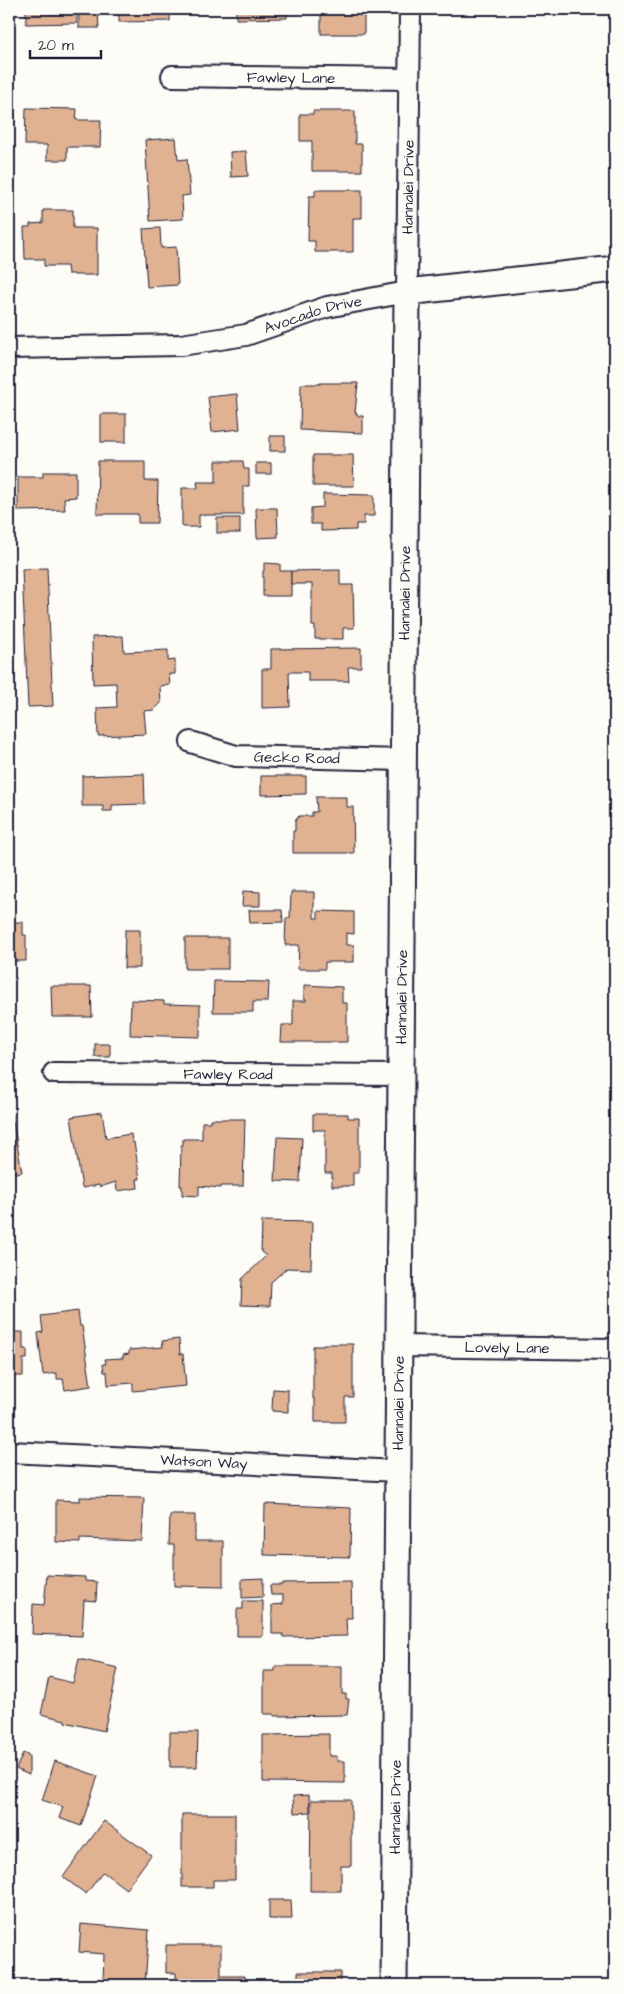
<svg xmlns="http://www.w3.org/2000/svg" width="624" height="1994" font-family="'Architects Daughter',sans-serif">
<rect width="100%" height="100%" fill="#fdfcf7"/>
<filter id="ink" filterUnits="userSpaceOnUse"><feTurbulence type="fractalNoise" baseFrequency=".02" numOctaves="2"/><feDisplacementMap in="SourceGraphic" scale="10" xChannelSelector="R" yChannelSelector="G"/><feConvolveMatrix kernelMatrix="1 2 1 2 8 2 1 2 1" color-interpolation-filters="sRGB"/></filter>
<g filter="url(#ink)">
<g fill="#e0b291" stroke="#22223b">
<polygon points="26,9 101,9 101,12 98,12 99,28 79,28 79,13 77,13 77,23 26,24"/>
<polygon points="119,9 193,9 193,10 170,11 170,21 119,22"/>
<polygon points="236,9 287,9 287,18 236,19"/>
<rect x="321" y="9" width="43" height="25"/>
<polygon points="26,108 77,109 76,120 101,120 100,147 67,147 67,160 47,160 47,145 25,145"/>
<polygon points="313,111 355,111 355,144 362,144 362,171 312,171 312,141 300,141 300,114 313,114"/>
<polygon points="176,138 178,160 187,159 190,195 182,196 183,219 150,221 145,140"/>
<polygon points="246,151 248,176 231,177 230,152"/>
<polygon points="315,190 362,190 362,218 353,218 353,252 315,252 315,241 308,241 309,196 315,196"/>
<polygon points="43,210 73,210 73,228 97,228 97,275 74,275 74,274 68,274 67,266 44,266 44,259 25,259 24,227 30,227 30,224 43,223"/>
<polygon points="160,228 161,248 176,247 178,285 147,287 143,229"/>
<polygon points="320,383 358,383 355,413 357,413 357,416 363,416 363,433 300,430 301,384 320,384"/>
<polygon points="237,394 240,429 212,432 208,397"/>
<rect x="101" y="414" width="25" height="28"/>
<rect x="270" y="436" width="15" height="15"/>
<polygon points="313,455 353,455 354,486 313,486"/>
<polygon points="98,461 145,461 145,481 158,481 157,523 138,523 138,514 97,514"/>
<polygon points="216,461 243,461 244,469 249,469 249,486 243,486 243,515 199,515 199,527 182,527 182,488 198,488 197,482 216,482"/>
<rect x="256" y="463" width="15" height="11"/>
<polygon points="43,472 76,472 76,497 64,498 65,510 18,511 18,477 43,477"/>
<polygon points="323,494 374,495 374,516 364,516 364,524 356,524 356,530 321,531 321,524 311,524 311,508 323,507"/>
<polygon points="256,508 277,508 278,537 257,538"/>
<rect x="217" y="518" width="23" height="15"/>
<polygon points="264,563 280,564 280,571 291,571 291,596 263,596 263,571 264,571"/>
<polygon points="47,568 53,706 28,707 22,569"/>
<polygon points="340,570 340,585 353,585 354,628 343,628 343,639 315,639 315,626 312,626 312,584 291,584 291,571"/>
<polygon points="123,636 124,652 168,650 168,661 175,660 175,674 169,674 170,685 160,686 161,703 154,710 144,711 146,734 98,736 97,708 117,707 116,683 93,684 92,637"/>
<polygon points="361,648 361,667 348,667 349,681 308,681 308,672 289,672 290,707 262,708 262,669 271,669 271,649"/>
<polygon points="144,774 145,804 112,805 112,811 103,811 103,806 82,806 82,776"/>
<polygon points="261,776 306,776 306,794 261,795"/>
<polygon points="316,797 347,797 347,807 353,807 354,853 293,853 293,831 295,831 295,821 299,816 312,816 312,812 317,812"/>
<polygon points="243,891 260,892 260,906 242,906"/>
<polygon points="291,892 314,892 314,918 318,918 318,911 354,912 354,934 346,933 346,945 354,945 354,962 325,962 325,969 298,969 299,945 285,945 286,918 290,918"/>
<polygon points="249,910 282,910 283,922 250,923"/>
<polygon points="9,922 23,922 23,935 26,935 26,961 9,961"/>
<polygon points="125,930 140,930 140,968 124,968"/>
<rect x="185" y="938" width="43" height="31"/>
<polygon points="214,981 269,982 268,1002 253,1002 253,1012 213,1012"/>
<polygon points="304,985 342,987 342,1003 347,1003 347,1042 281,1042 282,1025 293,1025 293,1001 306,1001 306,999 304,999"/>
<polygon points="51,986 91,986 92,1017 52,1017"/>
<polygon points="131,1000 164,1001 164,1004 200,1005 200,1037 130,1035"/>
<rect x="95" y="1044" width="15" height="13"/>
<polygon points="102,1112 106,1138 131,1134 132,1142 134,1142 140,1179 137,1179 138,1188 117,1191 116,1182 100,1187 99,1185 82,1188 71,1117"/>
<polygon points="313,1114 348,1114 348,1118 359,1118 359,1173 353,1173 353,1186 332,1186 332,1173 325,1173 325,1130 313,1130"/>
<polygon points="9,1116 12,1116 22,1172 9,1174"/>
<polygon points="210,1119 245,1119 243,1186 221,1186 221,1188 199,1186 199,1196 182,1195 182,1186 180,1186 181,1145 183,1145 183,1139 202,1139 202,1122 210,1122"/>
<polygon points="277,1137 302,1138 300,1182 275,1181"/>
<polygon points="262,1221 312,1222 311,1269 287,1268 271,1282 270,1306 241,1305 242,1279 266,1256 261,1252"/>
<polygon points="78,1311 80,1326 82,1326 91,1386 65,1390 63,1379 57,1379 57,1373 43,1375 38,1333 43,1332 41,1316"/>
<polygon points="9,1332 23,1332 23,1349 27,1349 27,1359 23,1359 23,1376 9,1376"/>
<polygon points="179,1339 180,1354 183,1354 186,1386 133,1391 133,1383 108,1385 107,1372 104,1372 103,1364 106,1364 105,1359 123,1358 123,1355 129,1354 129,1350 163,1347 162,1341"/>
<polygon points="323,1344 353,1344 353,1397 345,1397 345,1422 315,1422 315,1399 313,1399 313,1346 323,1346"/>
<polygon points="273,1389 288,1390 288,1412 272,1411"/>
<polygon points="80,1497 144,1498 142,1541 80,1539 80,1543 56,1542 56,1500 80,1501"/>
<polygon points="265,1504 351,1508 350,1557 264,1555"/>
<polygon points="170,1515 195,1515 195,1541 223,1541 223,1587 174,1586 174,1545 169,1545"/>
<polygon points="47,1575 85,1577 85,1581 97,1582 96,1601 84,1600 82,1636 32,1634 33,1604 44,1605"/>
<polygon points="263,1578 263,1597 242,1598 242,1579"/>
<polygon points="351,1582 352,1618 346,1618 347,1636 283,1637 283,1634 272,1634 272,1605 283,1604 283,1595 271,1595 270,1585 282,1585 282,1583"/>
<polygon points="243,1601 263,1601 263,1636 237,1636 237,1609 243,1609"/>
<polygon points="79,1659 118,1668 104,1731 65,1722 65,1720 41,1714 49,1677 73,1683"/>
<polygon points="275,1666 342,1666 342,1694 346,1694 346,1699 349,1699 347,1715 274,1716 274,1714 264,1714 264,1671 275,1671"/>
<polygon points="170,1732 198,1732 197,1767 170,1767"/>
<polygon points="329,1734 329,1756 337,1756 337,1761 345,1761 345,1783 263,1782 263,1735"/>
<polygon points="23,1753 29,1756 29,1775 16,1769"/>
<polygon points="55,1761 98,1776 81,1826 59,1818 63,1807 42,1800"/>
<polygon points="309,1795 310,1812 294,1813 293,1796"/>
<polygon points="311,1800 351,1800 351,1866 341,1866 341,1891 310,1891"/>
<polygon points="182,1814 235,1814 235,1880 213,1880 213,1887 182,1887"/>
<polygon points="104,1821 151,1855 126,1889 103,1872 86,1894 63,1877"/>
<polygon points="269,1900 291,1900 292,1919 269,1919"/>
<polygon points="81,1924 149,1930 145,1984 103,1981 104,1954 79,1952"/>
<polygon points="166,1945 221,1945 221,1976 245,1976 245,1985 176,1985 176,1973 166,1973"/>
<rect x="298" y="1972" width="42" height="13"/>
<polygon points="22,1981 51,1981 51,1985 21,1985"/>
</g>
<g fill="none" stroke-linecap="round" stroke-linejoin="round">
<g stroke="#22223b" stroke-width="24">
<g id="minor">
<path id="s1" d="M172 76 409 79"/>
<path id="s2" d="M9 348 181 345 246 335 327 307 407 292 410 9"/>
<path id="s3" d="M191 742 236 756 404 760"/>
<path id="s4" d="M54 1073 401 1075"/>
<path id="s5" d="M398 1346 615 1349"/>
<path id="s6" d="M9 1452 398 1471"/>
</g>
</g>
<g stroke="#22223b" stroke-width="29">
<g id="tertiary">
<path id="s7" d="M394 1985 407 292 615 269"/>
</g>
</g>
<use href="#minor" stroke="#fdfcf7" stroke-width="20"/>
<use href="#tertiary" stroke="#fdfcf7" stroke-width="25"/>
</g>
</g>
<g text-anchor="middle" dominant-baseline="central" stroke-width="5" stroke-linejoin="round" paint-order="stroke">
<g font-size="15" fill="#22223b" stroke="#fdfcf7">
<text stroke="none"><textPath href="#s1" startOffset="119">Fawley Lane</textPath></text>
<text stroke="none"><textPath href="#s2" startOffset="510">Hannalei Drive</textPath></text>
<text stroke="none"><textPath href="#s2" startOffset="308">Avocado Drive</textPath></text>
<text stroke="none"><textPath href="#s7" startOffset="1392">Hannalei Drive</textPath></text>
<text stroke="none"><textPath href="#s3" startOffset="108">Gecko Road</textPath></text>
<text stroke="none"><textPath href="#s7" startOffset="988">Hannalei Drive</textPath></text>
<text stroke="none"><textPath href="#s4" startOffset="174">Fawley Road</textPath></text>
<text stroke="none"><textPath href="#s5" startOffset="109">Lovely Lane</textPath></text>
<text stroke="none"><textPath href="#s7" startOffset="582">Hannalei Drive</textPath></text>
<text stroke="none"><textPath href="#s6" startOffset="195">Watson Way</textPath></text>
<text stroke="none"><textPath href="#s7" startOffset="178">Hannalei Drive</textPath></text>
</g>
</g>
<rect width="624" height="1994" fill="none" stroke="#fdfcf7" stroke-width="30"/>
<rect x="15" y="15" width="594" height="1964" fill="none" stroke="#22223b" stroke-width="2" filter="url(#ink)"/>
<path d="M30 50v8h71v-8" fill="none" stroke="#22223b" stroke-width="2.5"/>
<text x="38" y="50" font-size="15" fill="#22223b" stroke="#fdfcf7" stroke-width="4" paint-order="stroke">20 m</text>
</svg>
